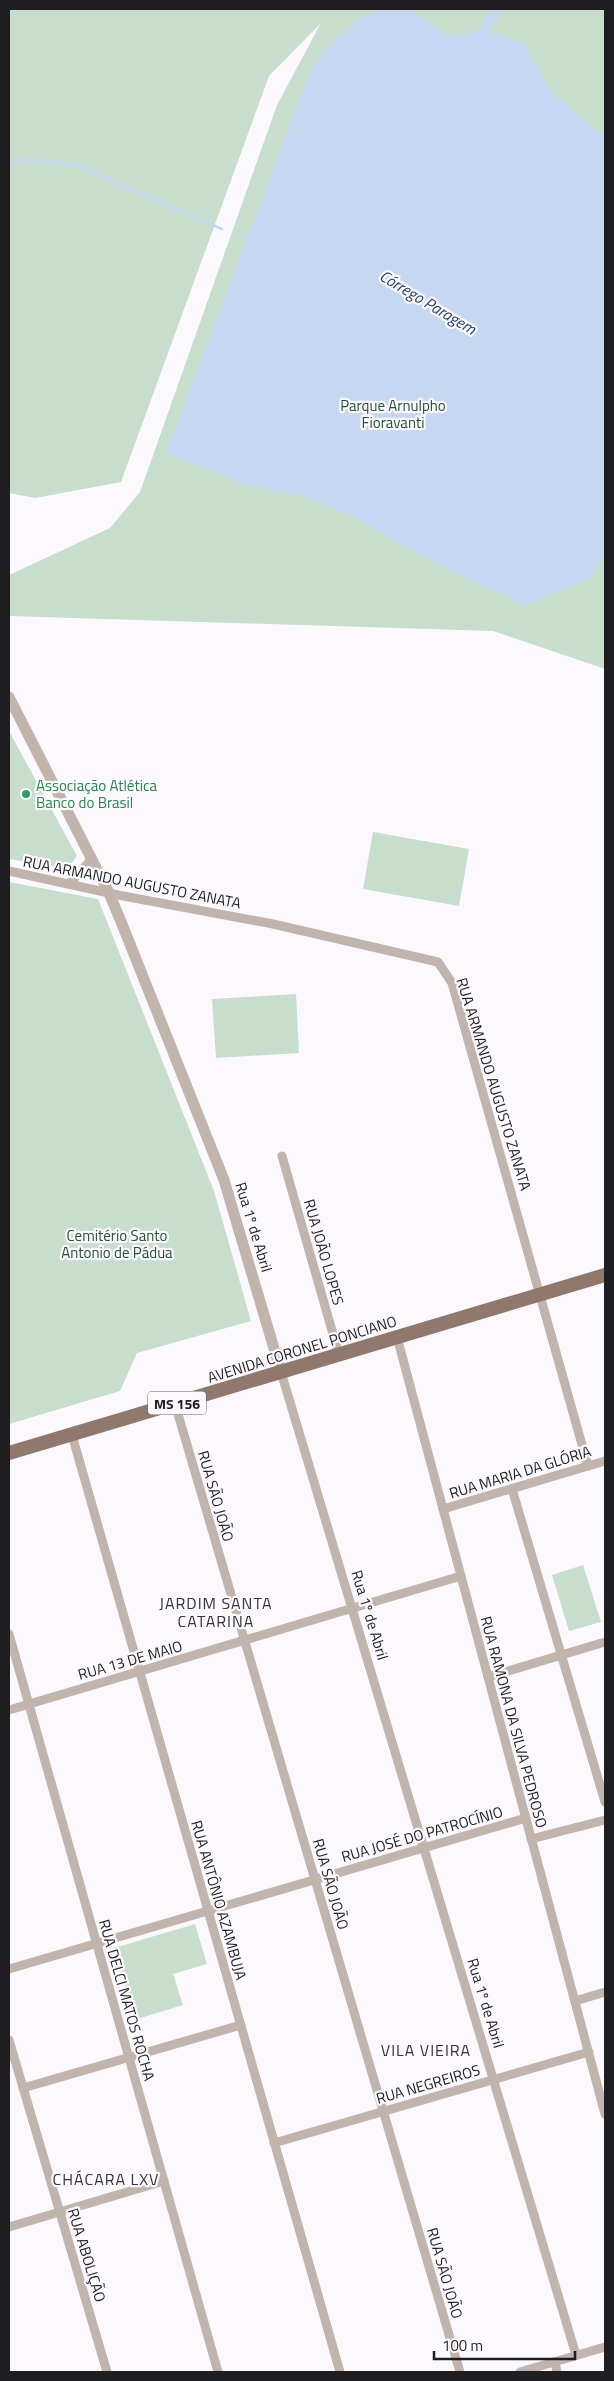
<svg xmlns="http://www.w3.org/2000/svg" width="614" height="2381" font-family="'Titillium Web',sans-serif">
<rect width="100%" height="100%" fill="#fbf9fe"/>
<g fill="#c7decd">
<polygon points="9,9 605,9 605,669 493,631 9,616 9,575 110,528 140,492 277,105 321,23 269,76 121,482 35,498 9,493"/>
<polygon points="9,731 77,856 67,869 9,859"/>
<polygon points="373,832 469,849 459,906 363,889"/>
<polygon points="9,882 98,899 214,1191 251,1321 137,1353 120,1391 9,1424"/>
<polygon points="296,994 299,1053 216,1058 212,999"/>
<polygon points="583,1565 601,1622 569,1631 552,1575"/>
<polygon points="195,1924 207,1964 173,1974 183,2005 134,2020 114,1948"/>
</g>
<polygon fill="#c5d7f1" points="390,9 408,9 448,35 464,34 484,30 524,43 551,92 605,137 605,554 589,579 523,606 504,594 479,585 392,540 355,517 305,497 245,485 166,453 312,66 336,39 366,15"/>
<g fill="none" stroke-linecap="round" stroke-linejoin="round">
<g stroke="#c5d7f1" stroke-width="3">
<polyline points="9,161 21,159 76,165 222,229"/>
<polyline points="243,236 251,239"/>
</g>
<polyline stroke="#c5d7f1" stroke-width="10" points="484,30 497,9"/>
<g stroke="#c1b4ac" stroke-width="9">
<polyline points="9,871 118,895 273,924 438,962 452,983 588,1466"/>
<polyline points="70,883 91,860"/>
<polyline points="282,1156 339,1355"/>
<polyline points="397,1337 605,2114"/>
<polyline points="281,1372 576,2355"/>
<polyline points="175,1404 460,2372"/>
<polyline points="72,1435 340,2372"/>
<polyline points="512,1489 605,1802"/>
<polyline points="443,1509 605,1461"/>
<polyline points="9,1634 218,2372"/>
<polyline points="488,1677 605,1642"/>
<polyline points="9,1710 461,1576"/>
<polyline points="531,1839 605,1820"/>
<polyline points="9,1969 526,1818"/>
<polyline points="575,2001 605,1992"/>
<polyline points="9,2040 107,2372"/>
<polyline points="23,2088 241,2025"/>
<polyline points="274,2143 589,2052"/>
<polyline points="9,2227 164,2181"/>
<polyline points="555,2362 557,2372"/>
<polyline points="520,2372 605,2347"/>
</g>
<polyline stroke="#c1b4ac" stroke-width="11" points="9,697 109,893 122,924 224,1180 281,1372"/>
<polyline stroke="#90796c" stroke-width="14" points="9,1453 605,1275"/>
</g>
<circle fill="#2e9e5b" stroke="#fbf9fe" stroke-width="2" cx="26" cy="794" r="5"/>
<g text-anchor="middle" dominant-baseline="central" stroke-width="4.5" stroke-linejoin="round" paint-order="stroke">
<rect fill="#fbf9fe" stroke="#605f62" stroke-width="1" x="148" y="1391.5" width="58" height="23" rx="4"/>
<g font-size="14" font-weight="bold" fill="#1e1d1f">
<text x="177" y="1403">MS 156</text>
</g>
<g font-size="15" fill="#245133" stroke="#fbf9fe">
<text x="393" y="405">Parque Arnulpho<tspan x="393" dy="17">Fioravanti</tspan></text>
<text x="117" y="1235">Cemitério Santo<tspan x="117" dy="17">Antonio de Pádua</tspan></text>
</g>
<g font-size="15" fill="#27864d" stroke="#fbf9fe" text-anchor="start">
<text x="36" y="785">Associação Atlética<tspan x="36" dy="17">Banco do Brasil</tspan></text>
</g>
<g font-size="15" fill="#1e1d1f" stroke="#fbf9fe">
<text transform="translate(132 882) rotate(11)">RUA ARMANDO AUGUSTO ZANATA</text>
<text transform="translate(494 1084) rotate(73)">RUA ARMANDO AUGUSTO ZANATA</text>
<text transform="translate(254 1227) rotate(73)">Rua 1º de Abril</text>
<text transform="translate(324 1252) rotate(74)">RUA JOÃO LOPES</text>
<text transform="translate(302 1349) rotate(-17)">AVENIDA CORONEL PONCIANO</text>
<text transform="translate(520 1472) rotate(-17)">RUA MARIA DA GLÓRIA</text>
<text transform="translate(216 1496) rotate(74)">RUA SÃO JOÃO</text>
<text transform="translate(370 1615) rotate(73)">Rua 1º de Abril</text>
<text transform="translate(130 1660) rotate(-16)">RUA 13 DE MAIO</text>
<text transform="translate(514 1722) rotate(75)">RUA RAMONA DA SILVA PEDROSO</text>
<text transform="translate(422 1834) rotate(-16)">RUA JOSÉ DO PATROCÍNIO</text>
<text transform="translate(331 1884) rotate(74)">RUA SÃO JOÃO</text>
<text transform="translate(219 1900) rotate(74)">RUA ANTÔNIO AZAMBUJA</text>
<text transform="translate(127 2000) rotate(74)">RUA DELCI MATOS ROCHA</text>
<text transform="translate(486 2003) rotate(73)">Rua 1º de Abril</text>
<text transform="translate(428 2084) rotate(-16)">RUA NEGREIROS</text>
<text transform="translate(87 2255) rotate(73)">RUA ABOLIÇÃO</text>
<text transform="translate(445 2273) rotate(74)">RUA SÃO JOÃO</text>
</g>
<g font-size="16" font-style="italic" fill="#274065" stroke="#fbf9fe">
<text transform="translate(428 302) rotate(31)">Córrego Paragem</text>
</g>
<g font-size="16" letter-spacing="1" fill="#353338" stroke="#fbf9fe">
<text x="216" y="1603">JARDIM SANTA<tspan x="216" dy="18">CATARINA</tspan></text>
<text x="426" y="2050">VILA VIEIRA</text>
<text x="106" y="2179">CHÁCARA LXV</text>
</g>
</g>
<rect width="614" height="2381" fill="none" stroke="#1e1d1f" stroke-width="20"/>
<path d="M434 2351v8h141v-8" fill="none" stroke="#1e1d1f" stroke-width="2.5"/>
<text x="442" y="2351" font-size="15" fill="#1e1d1f" stroke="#fbf9fe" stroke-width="4" paint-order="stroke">100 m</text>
</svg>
